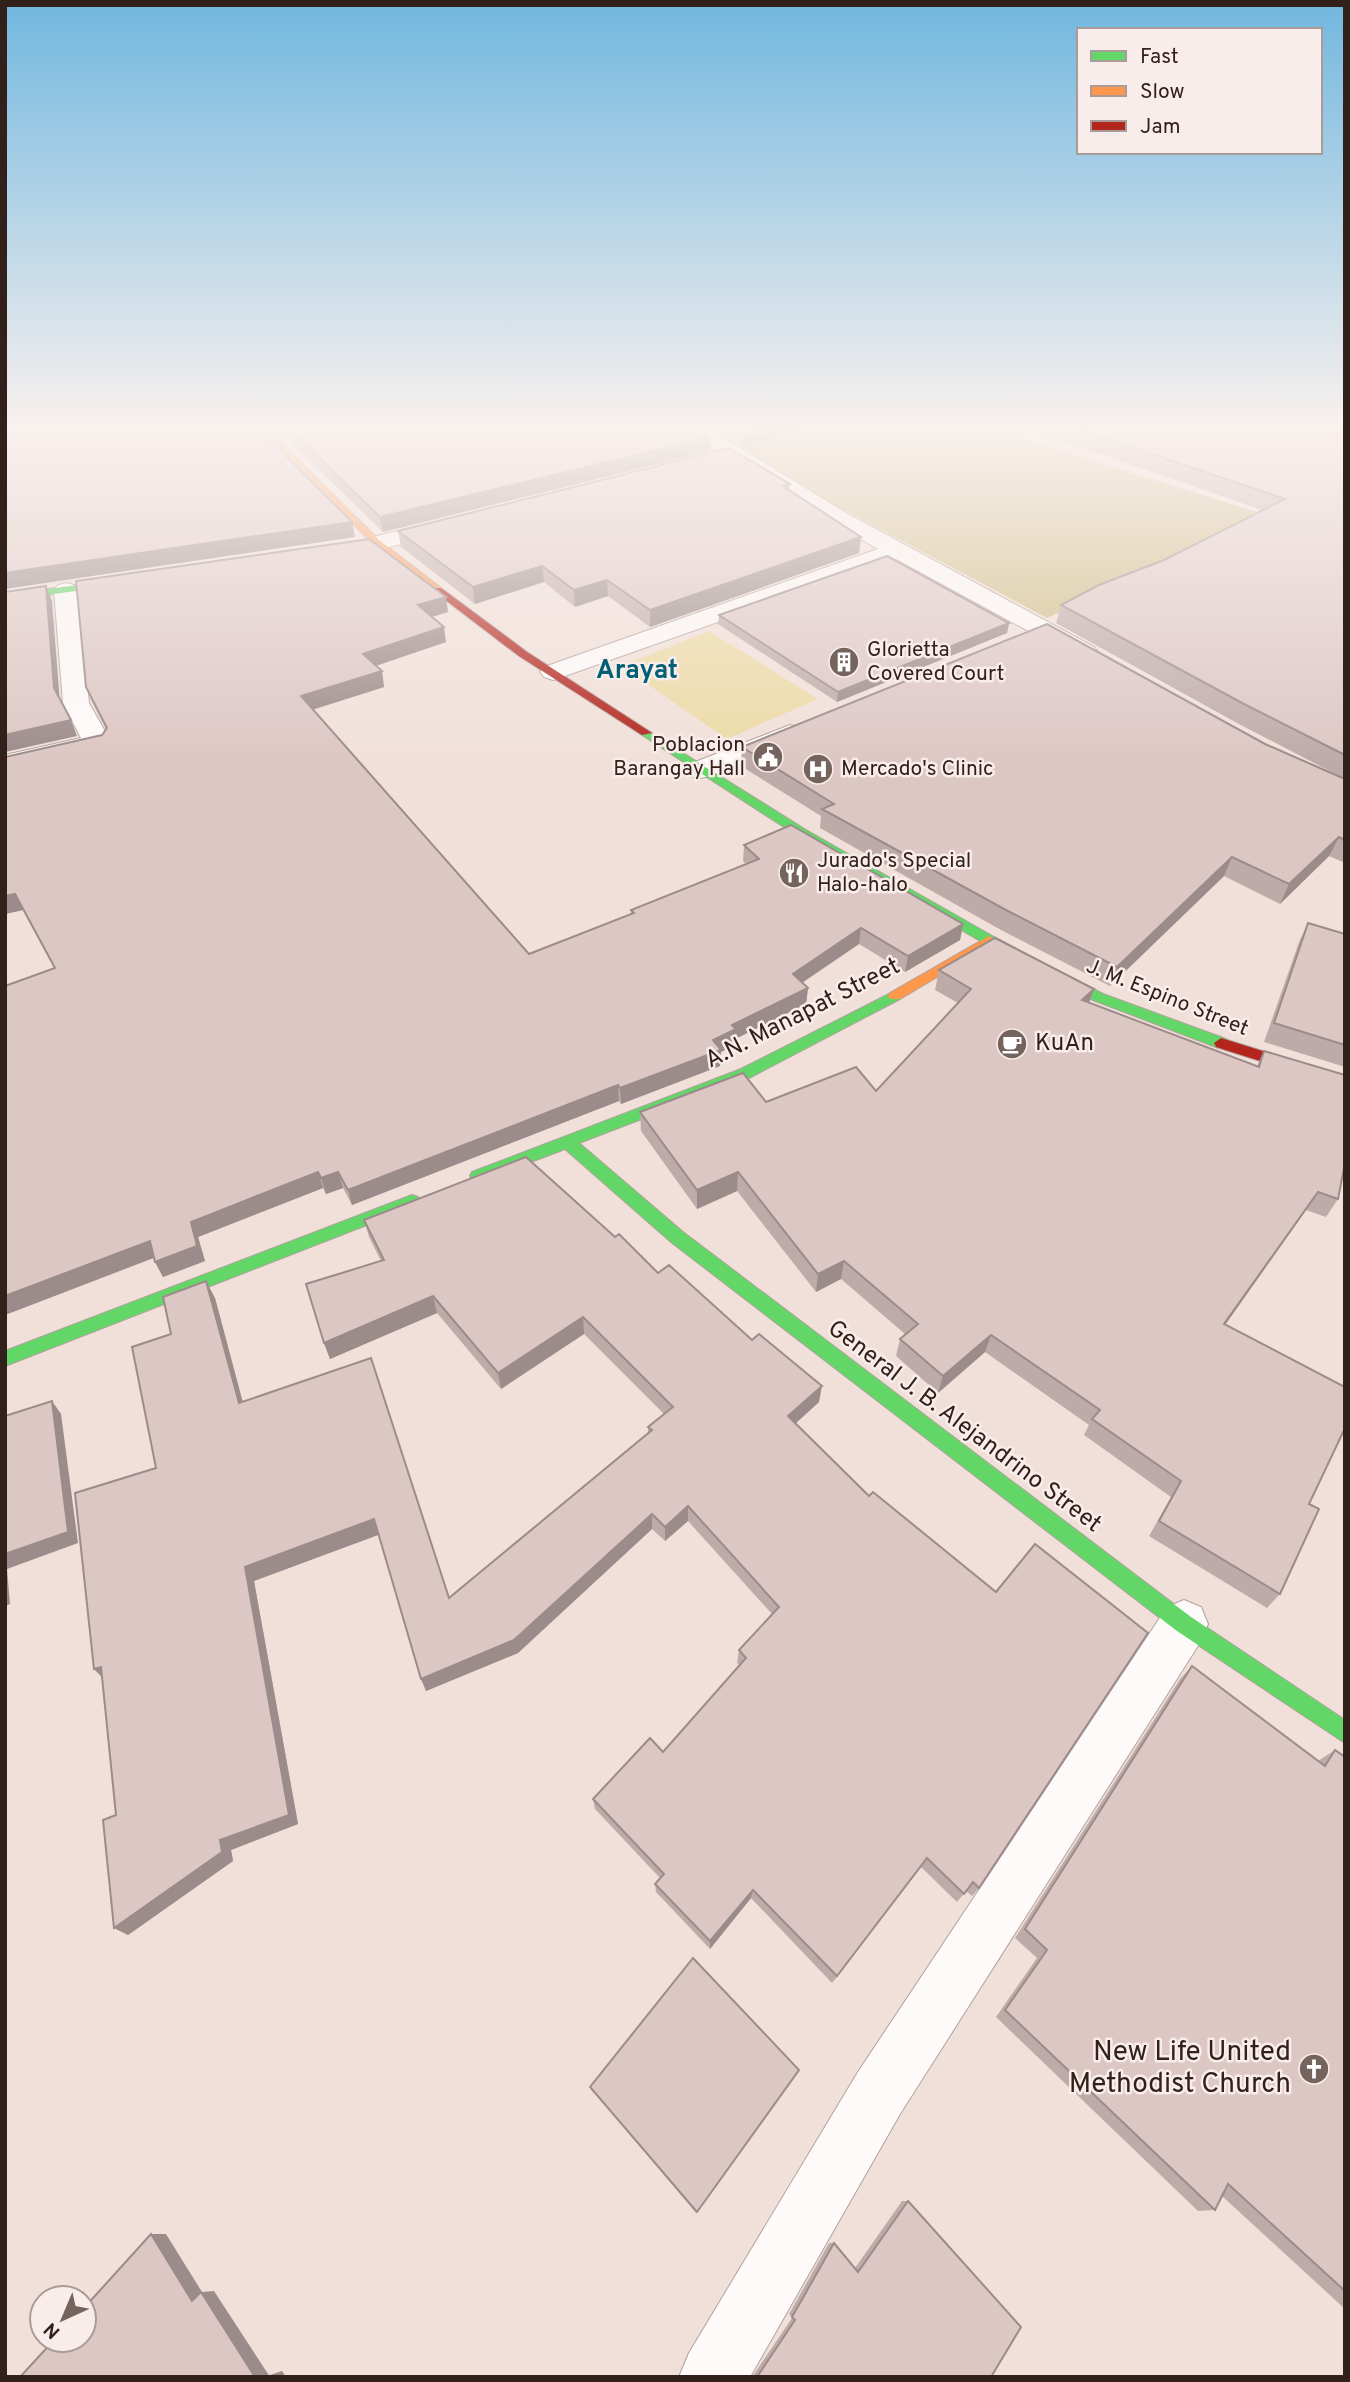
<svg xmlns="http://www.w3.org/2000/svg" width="1350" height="2382" font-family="Overpass,sans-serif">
<rect width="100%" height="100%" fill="#f1e0da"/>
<polygon fill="#ecdaa5" points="709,631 818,699 727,739 621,666"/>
<polygon fill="#cebd85" points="818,429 991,429 1266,515 1047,618 729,449"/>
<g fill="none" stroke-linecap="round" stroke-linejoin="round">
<g stroke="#b2a29c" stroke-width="2">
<g id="street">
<polygon points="686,429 709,429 846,513 1094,647 1098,652 1094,657 1085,660 1076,657 896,559 562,677 553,680 544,677 540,672 544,667 878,549 782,494"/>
<polygon points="451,518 459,520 462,525 459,530 377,550 369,548 366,543 369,538"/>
<polygon points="66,583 74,585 78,590 89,703 111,742 107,748 5,772 5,755 81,738 63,703 54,590 58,585"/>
<polygon points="790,725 800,727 804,733 800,739 710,776 700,778 690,776 686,770 690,764"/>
<polygon points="1184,1600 1201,1607 1208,1624 1201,1641 900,2114 750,2377 679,2377 689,2353 858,2072 1167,1607"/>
</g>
</g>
<g stroke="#b2a29c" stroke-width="2">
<g id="fast">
<polygon points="129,578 132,579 132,583 5,601 5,595"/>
<polygon points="646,730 806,830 994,937 1103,994 1226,1039 1228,1043 1221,1048 1216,1047 1093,1000 984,943 798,836 642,735 640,733"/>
<polygon points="895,991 900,993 902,996 900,999 751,1077 579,1143 683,1232 1191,1617 1345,1720 1345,1743 1177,1631 671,1242 565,1149 478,1182 472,1180 470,1176 472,1172 741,1069"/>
<polygon points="412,1195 418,1197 420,1201 418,1205 5,1366 5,1351"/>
</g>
</g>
<g stroke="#b2a29c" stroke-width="2">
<g id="slow">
<polygon points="259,429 267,429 380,541 441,588 441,592 435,592 374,545"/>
<polygon points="989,936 996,940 994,943 900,999 890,999 888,996 890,993"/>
</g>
</g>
<g stroke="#b2a29c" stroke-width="2">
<g id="jam">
<polygon points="435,588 441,588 527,652 652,733 642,735 519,656 435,592"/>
<polygon points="1221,1038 1345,1077 1345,1088 1216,1047 1214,1043"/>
</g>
</g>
<use href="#street" fill="#fdfaf9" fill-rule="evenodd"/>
<use href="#fast" fill="#63d668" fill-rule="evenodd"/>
<use href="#slow" fill="#ff974d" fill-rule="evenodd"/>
<use href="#jam" fill="#b3261e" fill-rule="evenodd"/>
</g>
<g fill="#beaba9">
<polygon points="277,429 700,429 710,451 383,532"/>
<polygon points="713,429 814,429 741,447"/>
<polygon points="1019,429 1345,429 1345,779 1237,723 1056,623 1061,605 1164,560 1262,510 1033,431 1030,432"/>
<polygon points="790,484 789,489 861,537 859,553 650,627 608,596 575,607 544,582 475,604 401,547 398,531"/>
<polygon points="448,612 432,617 446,642 376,666 382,671 384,687 312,710 529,954 631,915 631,910 746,864 743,861 744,845 963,924 960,940 905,972 859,944 802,983 808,988 806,1004 735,1039 735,1045 721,1052 720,1066 621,1104 619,1101 352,1205 343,1188 326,1194 323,1188 198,1237 205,1261 163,1277 155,1262 154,1258 5,1315 5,986 55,968 23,910 5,914 5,757 102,735 106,729 92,702 86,687"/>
<polygon points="719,615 1009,623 1007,633 837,702 718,624"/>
<polygon points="1265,744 1345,779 1345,863 1329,856 1280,904 1224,876 1110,986 1001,930 820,828 821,816 741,766 742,747"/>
<polygon points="1308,923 1345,934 1345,1067 1264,1042 1299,942"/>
<polygon points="939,970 1094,989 1089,1003 1257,1066 1264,1051 1345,1075 1345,1176 1342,1175 1338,1199 1326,1217 1306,1210 1225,1325 1309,1504 1280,1594 1267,1608 1149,1536 1171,1497 1084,1435 1089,1425 985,1352 938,1393 896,1356 900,1339 905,1334 841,1279 816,1292 737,1191 697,1209 641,1131 640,1112 876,1091 958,1003 935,990"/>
<polygon points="364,1220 615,1237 658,1273 819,1402 796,1423 979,1888 972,1896 966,1891 957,1902 921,1867 832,1983 751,1898 710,1949 656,1892 655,1884 660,1878 595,1809 593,1799 663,1752 739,1665 737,1663 739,1650 772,1614 688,1521 665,1541 652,1529 518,1653 426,1691 379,1534 254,1581 298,1824 231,1850 233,1861 128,1935 114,1928 116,1815 102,1677 94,1669 156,1468 171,1334 215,1298 243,1402 449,1597 648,1433 648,1427 664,1414 584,1334 501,1389 437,1313 330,1359 324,1343 381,1261 369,1237"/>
<polygon points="1192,1666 1318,1761 1335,1750 1345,1757 1345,2309 1222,2196 1215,2210 1198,2211 996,2017 1037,1958 1015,1938 1180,1679"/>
<polygon points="799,2070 696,2213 590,2087"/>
<polygon points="902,2201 908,2201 991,2377 752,2377 792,2318 789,2314 829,2243 834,2243 855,2268"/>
</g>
<g fill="#9b8b8a">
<polygon points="758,429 814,429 741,447 742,433"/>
<polygon points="710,437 710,451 383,532 380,517"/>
<polygon points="352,522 355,537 5,589 5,573"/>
<polygon points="861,537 859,553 650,627 650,610"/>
<polygon points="542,566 544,582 475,604 473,587"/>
<polygon points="607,580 608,596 575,607 574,590"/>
<polygon points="46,586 52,601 60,703 54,688"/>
<polygon points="446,597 448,612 421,620 418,605"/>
<polygon points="1009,623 1007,633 837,702 838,692"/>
<polygon points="444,627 446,642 366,669 363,654"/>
<polygon points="382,671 384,687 305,712 301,696"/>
<polygon points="71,720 77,736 5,752 5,735"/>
<polygon points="1339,837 1329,856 1280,904 1289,884"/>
<polygon points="1232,857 1224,876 1110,986 1117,967"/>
<polygon points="15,894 23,910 5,914 5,896"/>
<polygon points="963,924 960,940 905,972 908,956"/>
<polygon points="861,928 859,944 791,990 793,974"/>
<polygon points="808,988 806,1004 735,1039 735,1045 721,1052 720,1066 621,1104 620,1088 713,1040 732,1025"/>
<polygon points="1094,989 1087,1008 1082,1000"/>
<polygon points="618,1085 619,1101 352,1205 348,1190"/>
<polygon points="318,1172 323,1188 198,1237 205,1261 163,1277 155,1262 191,1222"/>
<polygon points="338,1172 343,1188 326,1194 321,1178"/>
<polygon points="738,1172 737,1191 697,1209 697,1190"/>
<polygon points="1318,1192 1306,1210 1213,1342 1224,1324"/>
<polygon points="150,1241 158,1256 5,1315 5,1296"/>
<polygon points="844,1261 841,1279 816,1292 818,1274"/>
<polygon points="206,1281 215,1298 247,1419 239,1403"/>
<polygon points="433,1296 437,1313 330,1359 324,1343"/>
<polygon points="583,1317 584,1334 501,1389 498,1373"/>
<polygon points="991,1335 985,1352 938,1393 943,1376"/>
<polygon points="822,1386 819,1402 786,1432 788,1416"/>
<polygon points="52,1401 61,1414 78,1543 7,1569 10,1604 5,1606 5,1554"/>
<polygon points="688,1506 688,1521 665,1541 665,1527"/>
<polygon points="652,1514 652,1529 518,1653 426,1691 421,1679"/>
<polygon points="374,1519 381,1534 254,1581 298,1824 231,1850 233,1861 128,1935 114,1928 220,1840 245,1567"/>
<polygon points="101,1667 107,1682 94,1669"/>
<polygon points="927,1858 921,1867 832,1983 837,1976"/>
<polygon points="753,1890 751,1898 710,1949 710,1941"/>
<polygon points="151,2234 166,2234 202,2292 214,2291 270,2377 255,2377 192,2301"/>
<polygon points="282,2371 286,2377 271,2377 270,2375"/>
</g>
<g fill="#ddc7c5" stroke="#9b8b8a" stroke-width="2">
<polygon points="5,429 259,429 352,522 5,573"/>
<polygon points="289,429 700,429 710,437 380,517"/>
<polygon points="736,429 758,429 742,433"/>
<polygon points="1078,429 1345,429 1345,755 1244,704 1061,605 1099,585 1164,560 1285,499"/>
<polygon points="729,448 790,484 783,486 861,537 650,610 607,580 574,590 542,566 473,587 398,531"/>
<polygon points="369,539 446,597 418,605 444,627 363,654 382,671 301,696 529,954 634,913 631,910 759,859 744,845 791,825 963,924 908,956 861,928 793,974 808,988 732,1025 736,1029 713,1040 721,1050 620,1088 618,1085 348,1190 338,1172 321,1178 318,1172 191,1222 197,1246 155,1262 150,1241 5,1296 5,986 55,968 15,894 5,896 5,757 102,735 107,728 86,687 76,581"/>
<polygon points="887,556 1009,623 838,692 719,615"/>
<polygon points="46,586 54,688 71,720 5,735 5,592"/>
<polygon points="1047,624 1265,744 1345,779 1345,840 1339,837 1289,884 1232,857 1117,967 1006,910 822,809 834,804 742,747"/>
<polygon points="1308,923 1345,934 1345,1045 1274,1023"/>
<polygon points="995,938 1094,989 1082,1000 1259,1067 1264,1051 1345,1075 1345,1163 1338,1199 1318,1192 1224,1324 1345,1387 1345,1428 1309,1504 1319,1509 1280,1594 1159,1521 1181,1481 1092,1419 1100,1410 991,1335 943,1376 900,1339 918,1324 844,1261 818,1274 738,1172 697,1190 640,1112 743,1073 766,1102 856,1067 876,1091 971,989 939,970"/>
<polygon points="526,1157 615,1237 619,1234 658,1273 669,1265 752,1340 759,1334 822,1386 788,1416 869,1496 873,1492 996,1592 1035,1544 1148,1633 979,1888 973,1882 964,1894 927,1858 837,1976 753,1890 710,1941 655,1884 664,1874 593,1799 650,1738 663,1752 746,1658 739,1650 779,1607 688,1506 665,1527 652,1514 514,1640 421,1679 374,1519 245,1567 289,1815 220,1840 222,1852 114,1928 103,1820 116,1815 101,1667 94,1669 75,1493 156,1468 132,1347 171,1334 163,1297 206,1281 239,1403 371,1358 449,1598 652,1430 648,1427 673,1407 583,1317 498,1373 433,1296 324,1343 306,1284 384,1260 364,1220"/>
<polygon points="52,1401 68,1532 5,1554 5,1416"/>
<polygon points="1192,1666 1325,1766 1335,1750 1345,1757 1345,2291 1228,2184 1215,2210 1005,2010 1047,1950 1025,1929"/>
<polygon points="693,1958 799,2070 697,2212 590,2087"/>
<polygon points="908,2201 1021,2327 991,2377 757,2377 795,2320 792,2317 834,2243 858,2272"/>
<polygon points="151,2234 192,2301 201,2292 255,2377 20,2377 54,2340 84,2340 84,2308"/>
</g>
<linearGradient id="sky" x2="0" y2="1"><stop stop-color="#71b7df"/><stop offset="0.56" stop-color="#f9f1ee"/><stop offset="1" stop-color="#f9f1ee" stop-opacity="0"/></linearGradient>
<rect width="1350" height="762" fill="url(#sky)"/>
<defs>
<g id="building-disc" transform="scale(1.575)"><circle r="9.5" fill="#75635d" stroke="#f8edea"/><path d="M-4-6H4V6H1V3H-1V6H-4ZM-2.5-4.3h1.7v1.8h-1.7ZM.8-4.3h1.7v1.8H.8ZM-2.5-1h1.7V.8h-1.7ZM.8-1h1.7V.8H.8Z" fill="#fff"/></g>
<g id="civic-disc" transform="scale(1.575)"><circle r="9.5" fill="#75635d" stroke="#f8edea"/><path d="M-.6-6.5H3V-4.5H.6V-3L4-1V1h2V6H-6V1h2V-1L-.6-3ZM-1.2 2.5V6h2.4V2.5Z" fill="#fff"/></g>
<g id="hospital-disc" transform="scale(1.575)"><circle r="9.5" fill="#75635d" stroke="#f8edea"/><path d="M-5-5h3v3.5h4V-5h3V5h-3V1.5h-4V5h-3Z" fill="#fff"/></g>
<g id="restaurant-disc" transform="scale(1.575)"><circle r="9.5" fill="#75635d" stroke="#f8edea"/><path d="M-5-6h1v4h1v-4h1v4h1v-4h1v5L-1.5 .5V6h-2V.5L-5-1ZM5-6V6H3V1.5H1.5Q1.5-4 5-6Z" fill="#fff"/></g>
<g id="cafe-disc" transform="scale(1.575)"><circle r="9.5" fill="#75635d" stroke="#f8edea"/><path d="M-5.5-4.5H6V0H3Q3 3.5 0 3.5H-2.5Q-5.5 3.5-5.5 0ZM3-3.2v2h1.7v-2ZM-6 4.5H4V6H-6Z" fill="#fff"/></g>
<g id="church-disc" transform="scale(1.575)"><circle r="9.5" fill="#75635d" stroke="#f8edea"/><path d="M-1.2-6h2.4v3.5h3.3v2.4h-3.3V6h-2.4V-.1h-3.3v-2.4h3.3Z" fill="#fff"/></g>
</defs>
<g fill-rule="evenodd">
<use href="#building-disc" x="844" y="662"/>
<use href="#civic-disc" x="768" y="757"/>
<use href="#hospital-disc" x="818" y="769"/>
<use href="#restaurant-disc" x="794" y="873"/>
<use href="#cafe-disc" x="1012" y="1044"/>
<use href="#church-disc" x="1314" y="2069"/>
</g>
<g text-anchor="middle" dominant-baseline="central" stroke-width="5" stroke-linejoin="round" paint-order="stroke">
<g font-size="21" fill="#32201a" stroke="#f8edea" text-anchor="start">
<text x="867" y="650">Glorietta<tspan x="867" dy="24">Covered Court</tspan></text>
<text x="745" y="745" text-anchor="end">Poblacion<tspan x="745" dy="24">Barangay Hall</tspan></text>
<text x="841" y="769">Mercado's Clinic</text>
<text x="817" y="861">Jurado's Special<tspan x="817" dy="24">Halo-halo</tspan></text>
</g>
<g font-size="21" fill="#32201a" stroke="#f8edea">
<text transform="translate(1167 998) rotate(22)">J. M. Espino Street</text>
</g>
<g font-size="24" fill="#32201a" stroke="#f8edea">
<text transform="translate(803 1014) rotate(-27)">A.N. Manapat Street</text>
<text transform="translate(964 1427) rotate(37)">General J. B. Alejandrino Street</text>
</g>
<g font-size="24" fill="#32201a" stroke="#f8edea" text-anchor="start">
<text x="1035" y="1044">KuAn</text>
</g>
<g font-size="26" font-weight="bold" fill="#035f73" stroke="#f8edea">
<text x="637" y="671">Arayat</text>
</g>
<g font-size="28" fill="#32201a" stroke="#f8edea" text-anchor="end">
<text x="1291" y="2053">New Life United<tspan x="1291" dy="32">Methodist Church</tspan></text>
</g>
</g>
<rect width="1350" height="2382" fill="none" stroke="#32201a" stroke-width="14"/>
<rect x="1077" y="28" width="245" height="126" fill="#f8edea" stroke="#a99b97" stroke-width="2"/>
<rect x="1091" y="51" width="35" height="10" fill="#63d668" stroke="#a99b97" stroke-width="2"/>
<text x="1140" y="63" font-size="21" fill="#32201a">Fast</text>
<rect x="1091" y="86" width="35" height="10" fill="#ff974d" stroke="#a99b97" stroke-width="2"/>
<text x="1140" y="98" font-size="21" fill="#32201a">Slow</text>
<rect x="1091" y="121" width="35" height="10" fill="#b3261e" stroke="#a99b97" stroke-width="2"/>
<text x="1140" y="133" font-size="21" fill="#32201a">Jam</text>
<g transform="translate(63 2319) rotate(224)"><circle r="33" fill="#f8edea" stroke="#a99b97" stroke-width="2"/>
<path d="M0-5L12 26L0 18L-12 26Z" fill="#75635d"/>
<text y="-10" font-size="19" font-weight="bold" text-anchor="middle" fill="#32201a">N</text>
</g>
</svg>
